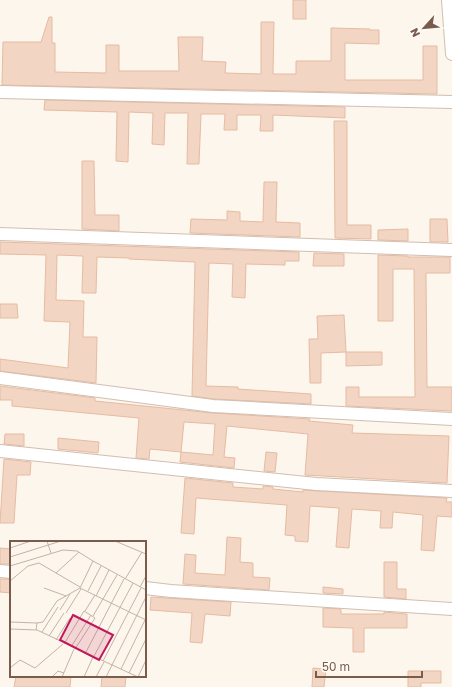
<svg xmlns="http://www.w3.org/2000/svg" width="452" height="687" font-family="'Golos Text',sans-serif">
<rect width="100%" height="100%" fill="#fdf6ec"/>
<g fill="#f3d5c3" stroke="#e6bba3" fill-rule="evenodd">
<rect x="293" y="0" width="13" height="19"/>
<polygon points="49,17 52,17 52,43 55,43 55,72 106,73 106,45 119,45 119,71 179,71 178,37 203,37 202,61 226,62 225,73 261,74 261,22 274,22 273,74 296,74 296,61 331,61 331,28 370,29 370,30 379,30 379,44 345,43 345,80 423,80 423,46 437,46 437,94 2,85 3,42 41,42"/>
<polygon points="45,100 345,107 345,118 273,115 273,131 260,131 261,115 237,115 237,130 224,130 225,114 201,114 199,164 187,164 188,113 165,113 164,145 152,144 153,113 129,112 128,162 116,161 117,112 44,110"/>
<polygon points="334,121 347,121 347,225 371,225 371,239 335,238"/>
<polygon points="82,161 94,161 95,215 119,215 119,231 82,229"/>
<polygon points="264,182 277,182 276,222 300,223 300,237 190,233 191,219 227,220 227,211 240,212 240,221 263,222"/>
<polygon points="430,219 447,219 448,242 430,242"/>
<polygon points="408,229 408,241 378,240 378,230"/>
<polygon points="0,242 299,252 299,261 285,261 285,265 246,264 245,298 232,297 233,264 209,263 206,386 238,387 238,389 311,394 311,404 214,399 192,396 195,262 129,259 129,258 97,257 96,293 82,293 83,256 57,255 56,300 84,301 83,337 97,337 96,383 0,371 0,359 68,368 70,322 44,321 46,255 0,254"/>
<polygon points="314,253 344,254 344,266 313,266"/>
<polygon points="378,255 408,256 408,257 450,257 450,273 426,273 427,387 452,387 452,411 346,406 346,387 359,387 359,397 415,397 414,269 393,269 393,321 378,321"/>
<polygon points="0,304 17,304 18,318 0,318"/>
<polygon points="344,315 346,352 321,353 321,383 310,383 309,339 318,339 317,316"/>
<polygon points="346,352 382,352 382,365 346,366"/>
<path d="M0 386 95 398V401L213 413 310 419 309 421 353 425 352 433 449 436 447 483 305 475 308 434 227 426 224 457 235 458 234 468 180 462 181 452 150 449 149 459 136 458 139 418 12 406V400H0ZM184 422 215 424 213 455 181 452Z"/>
<polygon points="5,434 24,434 24,446 4,444"/>
<polygon points="58,438 99,442 98,453 58,449"/>
<polygon points="266,452 277,453 275,472 264,471"/>
<polygon points="4,459 31,462 30,475 17,475 14,523 0,523"/>
<polygon points="185,478 233,483 233,487 263,489 263,486 273,487 273,489 303,492 303,490 447,498 446,502 452,502 452,517 437,516 434,551 421,550 423,515 393,512 392,528 380,528 381,511 352,509 349,548 336,547 339,508 310,506 308,542 295,541 295,536 285,535 287,505 196,498 194,534 181,533"/>
<polygon points="227,537 241,538 240,562 253,563 253,577 270,578 269,590 183,584 185,554 196,555 195,573 225,575"/>
<polygon points="0,548 11,549 11,564 0,564"/>
<polygon points="384,562 397,562 397,589 406,589 406,599 384,597"/>
<polygon points="0,579 11,579 11,593 0,592"/>
<polygon points="323,587 343,589 343,594 323,593"/>
<polygon points="151,597 231,602 230,616 205,614 202,643 190,642 192,613 150,610"/>
<polygon points="323,608 341,609 341,614 384,614 384,612 406,614 407,614 407,628 364,628 364,652 353,652 353,628 323,627"/>
<polygon points="313,668 326,669 324,687 312,687"/>
<polygon points="408,671 441,671 441,683 421,683 421,687 408,687"/>
<polygon points="16,676 71,676 70,687 14,687"/>
<polygon points="102,676 126,676 125,687 101,687"/>
</g>
<g fill="none" stroke-linecap="round" stroke-linejoin="round">
<g stroke="#d1beb0" stroke-width="14">
<g id="minor">
<polyline points="448,0 452,54"/>
<polyline points="0,92 452,102"/>
<polyline points="0,234 452,250"/>
<polyline points="0,378 213,406 452,419"/>
<polyline points="0,451 316,484 452,491"/>
<polyline points="0,571 11,572"/>
<polyline points="145,588 171,591 452,609"/>
</g>
</g>
<use href="#minor" stroke="#fff" stroke-width="12"/>
</g>
<g transform="translate(10 541)">
<rect width="136" height="136" fill="#fdf6ec"/>
<path fill="none" stroke="#c5b3a7" stroke-width="1" d="M37 0 41 12M105 0 136 13M0 7 21 0M0 16 51 0M0 25 53 9 67 10 83 20M46 32 69 11M115 38 132 11M0 40 18 25 29 22 70 46M130 46 136 35M34 47 56 55M70 47 136 79M78 50 91 25M86 55 99 29M50 69 60 53M75 70 85 54M56 72 71 48M83 75 107 34M0 81 27 82M0 88 27 89 128 136 136 119M26 89 27 82 33 81 47 60 70 47 83 20 136 49M32 91 48 66M39 95 54 72M46 99 60 77M54 103 74 70 85 77 65 108M61 106 81 74M75 113 114 38M83 117 123 42M93 120 131 47M0 127 10 119 25 127 53 103M111 128 136 77M119 132 136 98M43 135 48 130 54 132M52 136 64 108M74 136 83 116M86 136 94 121M96 136 136 56"/>
<path fill="#c2185b" fill-opacity="0.15" stroke="#c2185b" stroke-width="2" d="M63 74 103 94 89 119 50 99Z"/>
<rect width="136" height="136" fill="none" stroke="#7a5c4d" stroke-width="2"/>
</g>
<g transform="translate(424 28) rotate(243)" stroke="#fffaf3" stroke-width="3" paint-order="stroke">
<path d="M0-3L7 15L0 10L-7 15Z" fill="#7a5c4d"/>
<text y="-6" font-size="11" font-weight="bold" text-anchor="middle" fill="#7a5c4d">N</text>
</g>
<path d="M316 671v6h106v-6" fill="none" stroke="#7a5c4d" stroke-width="2"/>
<text x="322" y="671" font-size="12" fill="#7a5c4d" stroke="#fffaf3" stroke-width="3" paint-order="stroke">50 m</text>
</svg>
